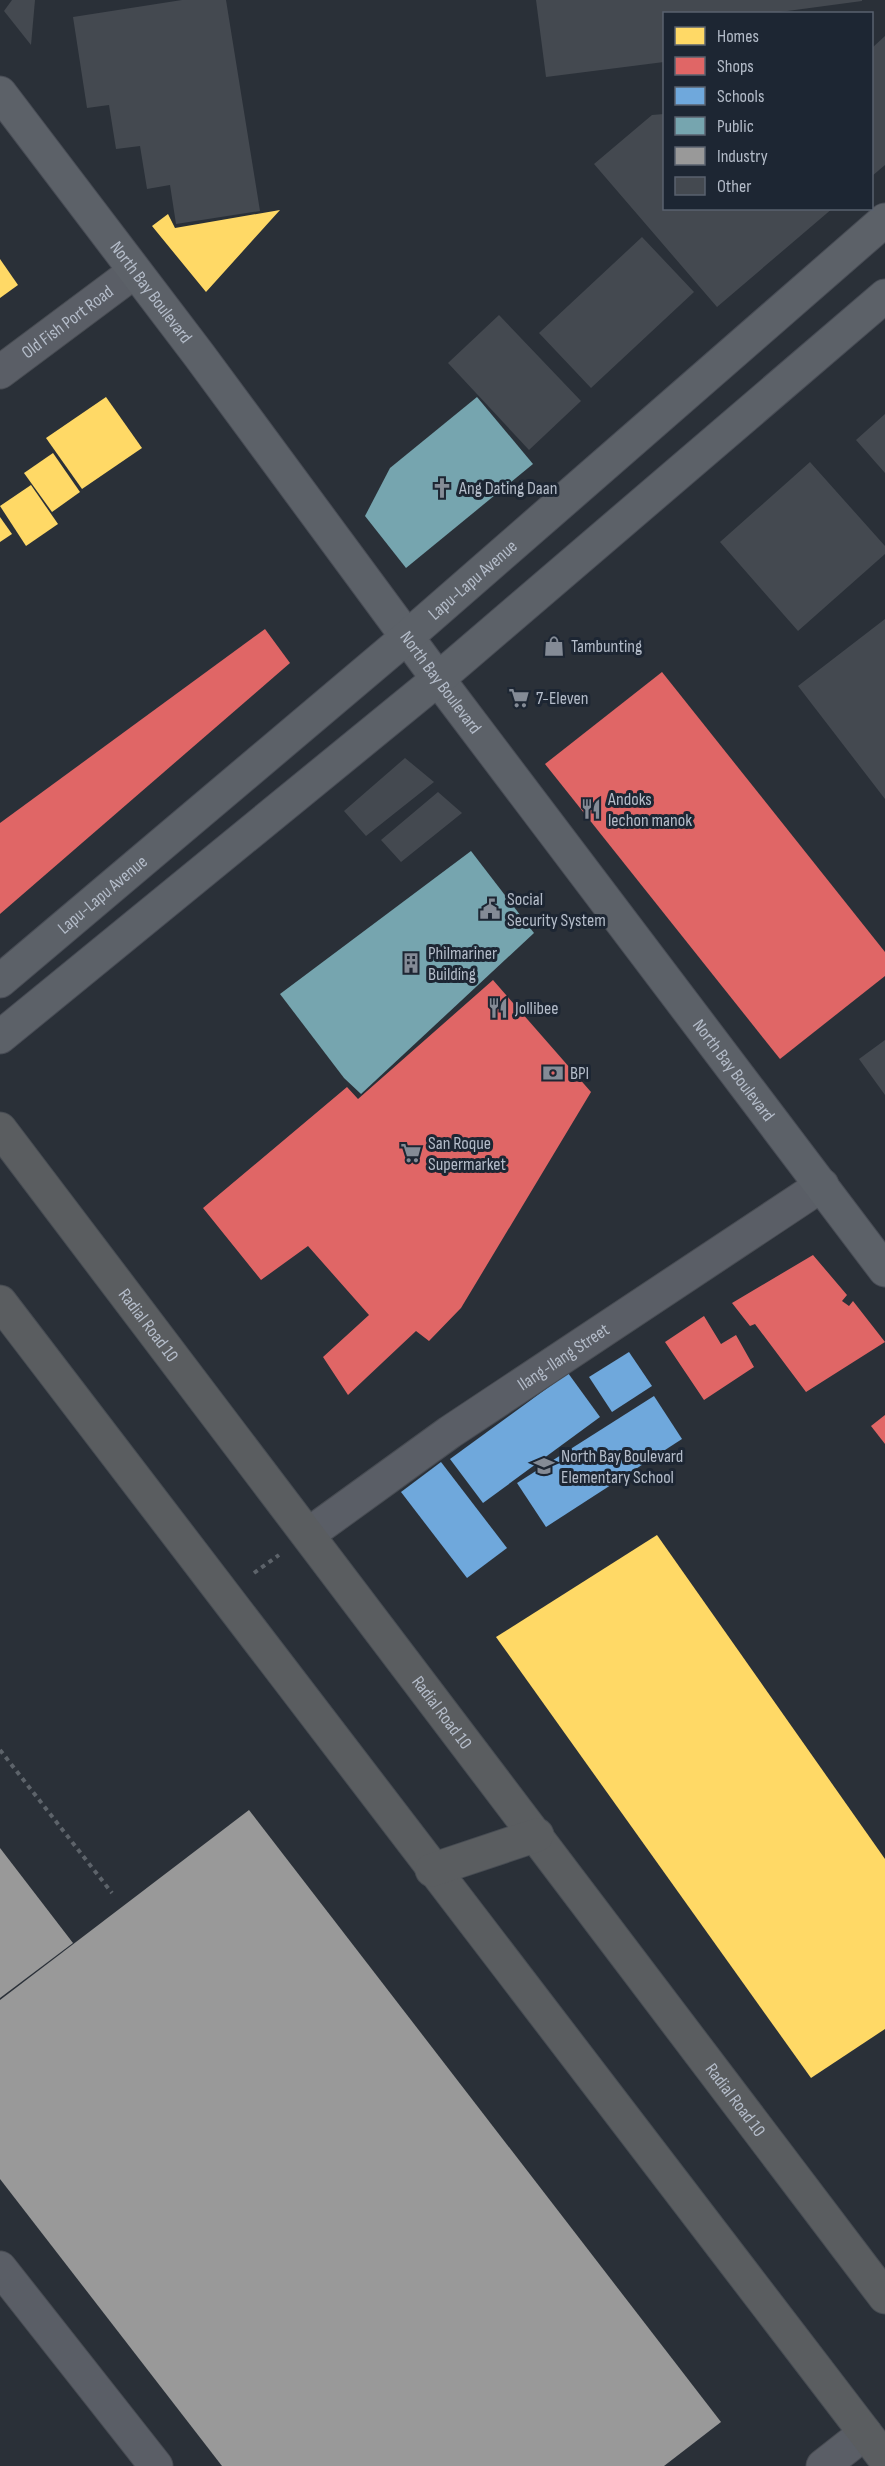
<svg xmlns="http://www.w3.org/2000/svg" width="885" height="2466" font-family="'Sofia Sans Condensed',sans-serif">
<rect width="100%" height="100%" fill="#2a3038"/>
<g fill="#ffd966">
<polygon points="280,210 206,292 152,226 168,214 175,228"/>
<polygon points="0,259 18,285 0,298"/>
<polygon points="106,397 142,448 82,489 46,438"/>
<polygon points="53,453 80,492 52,512 24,473"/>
<polygon points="31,485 58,524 26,546 0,506"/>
<polygon points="0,517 12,534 0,542"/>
<polygon points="657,1535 885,1859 885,2029 811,2078 496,1637"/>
</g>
<g fill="#e06666">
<polygon points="265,629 290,663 0,914 0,823"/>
<polygon points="662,672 885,952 885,976 780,1059 545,764"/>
<polygon points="493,980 591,1092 461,1308 429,1341 416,1331 348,1395 323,1357 369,1315 308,1246 261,1280 203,1208 347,1087 358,1099"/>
<polygon points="813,1255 847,1295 842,1301 849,1306 853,1301 885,1342 806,1392 755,1324 750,1326 732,1303"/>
<polygon points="704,1316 721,1344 736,1335 754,1367 704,1400 665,1342"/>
<polygon points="885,1415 885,1444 871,1426"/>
</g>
<g fill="#6fa8dc">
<polygon points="629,1352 652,1386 612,1412 589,1377"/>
<polygon points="568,1373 600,1417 483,1503 450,1459"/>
<polygon points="654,1396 682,1439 546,1527 517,1483"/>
<polygon points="441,1462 507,1548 467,1578 401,1492"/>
</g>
<g fill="#76a5af">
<polygon points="477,397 533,464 406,568 365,516 390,468"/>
<polygon points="471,851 534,933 361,1094 344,1078 280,994"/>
</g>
<g fill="#999">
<polygon points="249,1810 721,2422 664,2466 222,2466 0,2179 0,2000"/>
<polygon points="0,1848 73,1943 0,1998"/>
</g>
<g fill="#444950">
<polygon points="12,0 35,0 31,45 4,11"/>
<polygon points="182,0 226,0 260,211 176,224 170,185 147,189 140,146 116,149 109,105 87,108 73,17"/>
<polygon points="536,0 862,0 862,1 765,14 664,14 664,62 546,77"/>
<polygon points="885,36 885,165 872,176 872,48"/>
<polygon points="664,114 664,208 833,208 717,307 594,164 652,115"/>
<polygon points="642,237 694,292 591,388 539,333"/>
<polygon points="499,315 581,401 529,450 448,363"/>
<polygon points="885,414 885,473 856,440"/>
<polygon points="810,462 885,546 885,554 798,631 720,542"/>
<polygon points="885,619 885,799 798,686"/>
<polygon points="405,758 434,782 366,836 344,811"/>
<polygon points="438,792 462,813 401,862 381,840"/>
<polygon points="885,1040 885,1095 859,1059"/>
</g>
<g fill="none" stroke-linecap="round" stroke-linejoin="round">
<g stroke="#484c53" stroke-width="35">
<g id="minor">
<path id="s1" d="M0 372 134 272"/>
<path id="s2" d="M309 1534 450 1432 822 1185"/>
<polyline points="0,2268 156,2466"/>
<polyline points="823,2466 865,2433"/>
</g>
</g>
<g stroke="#484c55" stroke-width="35">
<g id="major">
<path id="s3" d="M0 93 199 355 438 679 885 1270"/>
<path id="s4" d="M0 981 407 637 885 220"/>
<polyline points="0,1037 438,679 885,296"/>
</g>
</g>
<g stroke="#474c53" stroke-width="35">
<g id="highway">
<path id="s5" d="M0 1129 885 2297"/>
<polyline points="0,1302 885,2459"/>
<polyline points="432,1870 537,1835"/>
</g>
</g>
<g stroke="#5d636a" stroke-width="4" stroke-dasharray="4.5 4.5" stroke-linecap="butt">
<polyline points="254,1573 279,1555"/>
<polyline points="0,1750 112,1893"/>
</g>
<use href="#minor" stroke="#5a5e66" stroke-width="33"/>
<use href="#major" stroke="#5c6168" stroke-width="33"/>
<use href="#highway" stroke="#5a5d60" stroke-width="33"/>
</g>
<defs>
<g id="church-bare" transform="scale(1.62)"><path d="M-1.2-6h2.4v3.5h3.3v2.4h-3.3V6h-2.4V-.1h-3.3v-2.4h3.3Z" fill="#848b96" stroke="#1d2633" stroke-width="2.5" paint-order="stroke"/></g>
<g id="shop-bare" transform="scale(1.62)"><path d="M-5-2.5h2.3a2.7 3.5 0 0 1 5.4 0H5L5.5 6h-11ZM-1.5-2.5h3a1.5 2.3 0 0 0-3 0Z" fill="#848b96" stroke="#1d2633" stroke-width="2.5" paint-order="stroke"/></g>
<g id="supermarket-bare" transform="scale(1.62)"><path d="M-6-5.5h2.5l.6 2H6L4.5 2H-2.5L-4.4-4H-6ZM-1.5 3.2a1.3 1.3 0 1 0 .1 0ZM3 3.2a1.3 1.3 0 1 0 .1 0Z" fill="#848b96" stroke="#1d2633" stroke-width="2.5" paint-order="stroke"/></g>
<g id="restaurant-bare" transform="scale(1.62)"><path d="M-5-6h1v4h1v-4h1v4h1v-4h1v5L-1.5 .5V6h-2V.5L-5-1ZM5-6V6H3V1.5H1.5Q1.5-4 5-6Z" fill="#848b96" stroke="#1d2633" stroke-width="2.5" paint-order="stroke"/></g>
<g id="civic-bare" transform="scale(1.62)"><path d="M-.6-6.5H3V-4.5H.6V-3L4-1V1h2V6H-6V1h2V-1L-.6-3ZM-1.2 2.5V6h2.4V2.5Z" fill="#848b96" stroke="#1d2633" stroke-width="2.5" paint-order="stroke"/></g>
<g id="building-bare" transform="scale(1.62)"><path d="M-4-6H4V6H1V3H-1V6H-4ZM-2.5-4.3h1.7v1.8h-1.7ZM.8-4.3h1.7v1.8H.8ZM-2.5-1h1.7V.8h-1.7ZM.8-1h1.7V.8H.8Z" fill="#848b96" stroke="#1d2633" stroke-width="2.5" paint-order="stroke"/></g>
<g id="bank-bare" transform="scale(1.62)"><path d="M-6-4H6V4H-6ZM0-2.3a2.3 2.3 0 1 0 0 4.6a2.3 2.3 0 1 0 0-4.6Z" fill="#848b96" stroke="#1d2633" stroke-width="2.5" paint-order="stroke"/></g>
<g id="school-bare" transform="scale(1.62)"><path d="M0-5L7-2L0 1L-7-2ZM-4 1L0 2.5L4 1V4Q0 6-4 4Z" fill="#848b96" stroke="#1d2633" stroke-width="2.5" paint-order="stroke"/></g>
</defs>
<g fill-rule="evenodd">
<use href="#church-bare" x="442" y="488"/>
<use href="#shop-bare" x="554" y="646"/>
<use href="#supermarket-bare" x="519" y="698"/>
<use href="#restaurant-bare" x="591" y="809"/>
<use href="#civic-bare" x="490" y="909"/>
<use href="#building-bare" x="411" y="963"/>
<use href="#restaurant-bare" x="498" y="1008"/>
<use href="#bank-bare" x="553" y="1073"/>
<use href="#supermarket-bare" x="411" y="1153"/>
<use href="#school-bare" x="544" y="1466"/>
</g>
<g text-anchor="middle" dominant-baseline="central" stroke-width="6" stroke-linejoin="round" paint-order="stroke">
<g font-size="18" fill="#b4bcc9" stroke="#1d2633">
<text stroke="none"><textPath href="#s3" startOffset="250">North Bay Boulevard</textPath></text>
<text stroke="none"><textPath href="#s1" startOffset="84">Old Fish Port Road</textPath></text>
<text stroke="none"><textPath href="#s4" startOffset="620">Lapu-Lapu Avenue</textPath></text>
<text stroke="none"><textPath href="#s3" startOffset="736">North Bay Boulevard</textPath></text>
<text stroke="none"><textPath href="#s4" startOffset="134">Lapu-Lapu Avenue</textPath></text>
<text stroke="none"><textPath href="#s3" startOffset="1222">North Bay Boulevard</textPath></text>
<text stroke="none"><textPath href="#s5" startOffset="246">Radial Road 10</textPath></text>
<text stroke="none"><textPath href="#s2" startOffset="310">Ilang-Ilang Street</textPath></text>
<text stroke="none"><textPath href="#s5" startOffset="732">Radial Road 10</textPath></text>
<text stroke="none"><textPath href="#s5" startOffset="1218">Radial Road 10</textPath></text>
</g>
<g font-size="18" fill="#b4bcc9" stroke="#1d2633" text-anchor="start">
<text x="459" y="488">Ang Dating Daan</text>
<text x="571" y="646">Tambunting</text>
<text x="536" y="698">7-Eleven</text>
<text x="608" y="799">Andoks<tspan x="608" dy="21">lechon manok</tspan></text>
<text x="507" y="899">Social<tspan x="507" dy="21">Security System</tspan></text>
<text x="428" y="953">Philmariner<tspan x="428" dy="21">Building</tspan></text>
<text x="515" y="1008">Jollibee</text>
<text x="570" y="1073">BPI</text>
<text x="428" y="1143">San Roque<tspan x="428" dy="21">Supermarket</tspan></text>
<text x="561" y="1456">North Bay Boulevard<tspan x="561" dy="21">Elementary School</tspan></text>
</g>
</g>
<rect x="663" y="12" width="210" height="198" fill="#1d2633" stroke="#59626f" stroke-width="1.5"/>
<rect x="675" y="27" width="30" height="18" fill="#ffd966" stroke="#59626f" stroke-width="1.5"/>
<text x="717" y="42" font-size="18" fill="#b4bcc9">Homes</text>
<rect x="675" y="57" width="30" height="18" fill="#e06666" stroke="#59626f" stroke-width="1.5"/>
<text x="717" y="72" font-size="18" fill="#b4bcc9">Shops</text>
<rect x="675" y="87" width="30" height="18" fill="#6fa8dc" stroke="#59626f" stroke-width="1.5"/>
<text x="717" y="102" font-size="18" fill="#b4bcc9">Schools</text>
<rect x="675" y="117" width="30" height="18" fill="#76a5af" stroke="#59626f" stroke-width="1.5"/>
<text x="717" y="132" font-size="18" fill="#b4bcc9">Public</text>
<rect x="675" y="147" width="30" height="18" fill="#999999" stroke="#59626f" stroke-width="1.5"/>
<text x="717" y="162" font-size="18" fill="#b4bcc9">Industry</text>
<rect x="675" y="177" width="30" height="18" fill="#444950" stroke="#59626f" stroke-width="1.5"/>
<text x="717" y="192" font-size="18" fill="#b4bcc9">Other</text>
</svg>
